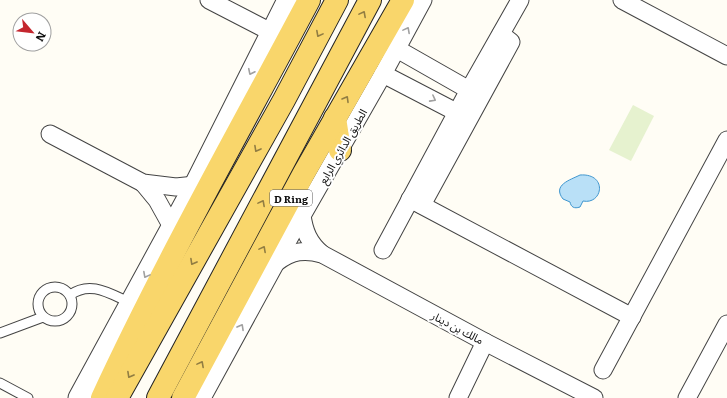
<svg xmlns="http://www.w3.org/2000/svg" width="727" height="398" font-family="Literata,'Noto Sans Arabic',serif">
<rect width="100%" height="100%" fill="#fffdf5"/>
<polygon fill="#e6f2cf" points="633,105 654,116 631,161 609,150"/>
<path fill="#b9e0f7" stroke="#3f96cf" d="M580 175C608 173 603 205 583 201L580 207C574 209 571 207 570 202L563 199C552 185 570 180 580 175Z"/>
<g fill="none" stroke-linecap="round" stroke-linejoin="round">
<g stroke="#444" stroke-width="11">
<g id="service">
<circle cx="55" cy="304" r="17"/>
<path d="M70 295C91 280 110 294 131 303"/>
<polyline points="0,333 43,317"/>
<polyline points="0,383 28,398"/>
</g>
</g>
<g stroke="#444" stroke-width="19">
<g id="minor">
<polyline points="209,0 271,32"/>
<polyline points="622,0 727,56"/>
<polyline points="397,49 469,90"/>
<polyline points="383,74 458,113"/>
<polyline points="50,134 143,183 176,187 195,185"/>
<polyline points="143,183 157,200 172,227"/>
<polyline points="410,199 632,317"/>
<polyline points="422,205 511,42 501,34"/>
<path d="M302 215C304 231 309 243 322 254"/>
<polyline points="383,250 469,90 520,0"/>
<path d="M277 262C292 251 304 249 322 254L485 342 594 398"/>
<polyline points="603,370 727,140"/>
<polyline points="202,398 291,235 383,74 423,0"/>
<polyline points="458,398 485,342"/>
<polyline points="687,398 727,324"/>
</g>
</g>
<g stroke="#444" stroke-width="23">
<polyline id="tertiary" points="79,398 195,185 288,0"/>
</g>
<g stroke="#222" stroke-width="24">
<g id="primary">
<polyline points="335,118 340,150"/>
<path d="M102 398C165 262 239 132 309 0"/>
<polyline points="117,398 284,100 337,0"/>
<polyline points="158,398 370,0"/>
<polyline points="183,398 304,173 403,0"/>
</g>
</g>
<use href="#service" stroke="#fff" stroke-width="9"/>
<use href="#minor" stroke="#fff" stroke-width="17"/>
<use href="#tertiary" stroke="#fff" stroke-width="21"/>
<use href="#primary" stroke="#f9d66b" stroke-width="22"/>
</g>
<defs><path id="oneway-chevron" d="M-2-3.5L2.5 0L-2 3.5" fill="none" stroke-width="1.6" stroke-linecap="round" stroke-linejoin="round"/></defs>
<g stroke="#917d42">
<use href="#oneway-chevron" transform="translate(363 14) rotate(-62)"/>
<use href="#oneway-chevron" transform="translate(319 34) rotate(118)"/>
<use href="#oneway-chevron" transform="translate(346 99) rotate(-60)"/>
<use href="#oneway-chevron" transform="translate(257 149) rotate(119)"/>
<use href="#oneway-chevron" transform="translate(262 203) rotate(-62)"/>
<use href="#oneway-chevron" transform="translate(263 249) rotate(-62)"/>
<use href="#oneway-chevron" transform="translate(193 262) rotate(119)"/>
<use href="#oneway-chevron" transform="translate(201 364) rotate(-62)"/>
<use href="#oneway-chevron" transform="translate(130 375) rotate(119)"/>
</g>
<g stroke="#a0a0a0">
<use href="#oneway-chevron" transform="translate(407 30) rotate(-62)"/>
<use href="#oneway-chevron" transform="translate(251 72) rotate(116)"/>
<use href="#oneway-chevron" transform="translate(433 99) rotate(28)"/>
<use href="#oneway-chevron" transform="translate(146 275) rotate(118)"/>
<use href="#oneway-chevron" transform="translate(241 327) rotate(-61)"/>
</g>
<g text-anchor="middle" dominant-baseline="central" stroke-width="4" stroke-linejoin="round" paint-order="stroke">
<rect fill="#fff" stroke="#585858" stroke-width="1" x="270" y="190" width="42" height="16" rx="3"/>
<g font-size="10" font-weight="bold" fill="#111">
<text x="291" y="198">D Ring</text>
</g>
<g font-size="11" fill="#111" stroke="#fff">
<text transform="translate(342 146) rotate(-60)">الطريق الدائري الرابع</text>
<text transform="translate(458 327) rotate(28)">مالك بن دينار</text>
</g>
</g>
<g transform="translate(32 32) rotate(118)"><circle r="19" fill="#ffffff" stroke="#a0a0a0"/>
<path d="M0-3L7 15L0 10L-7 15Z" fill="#c4262e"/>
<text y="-6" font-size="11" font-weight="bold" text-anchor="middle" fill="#111111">N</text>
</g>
</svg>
